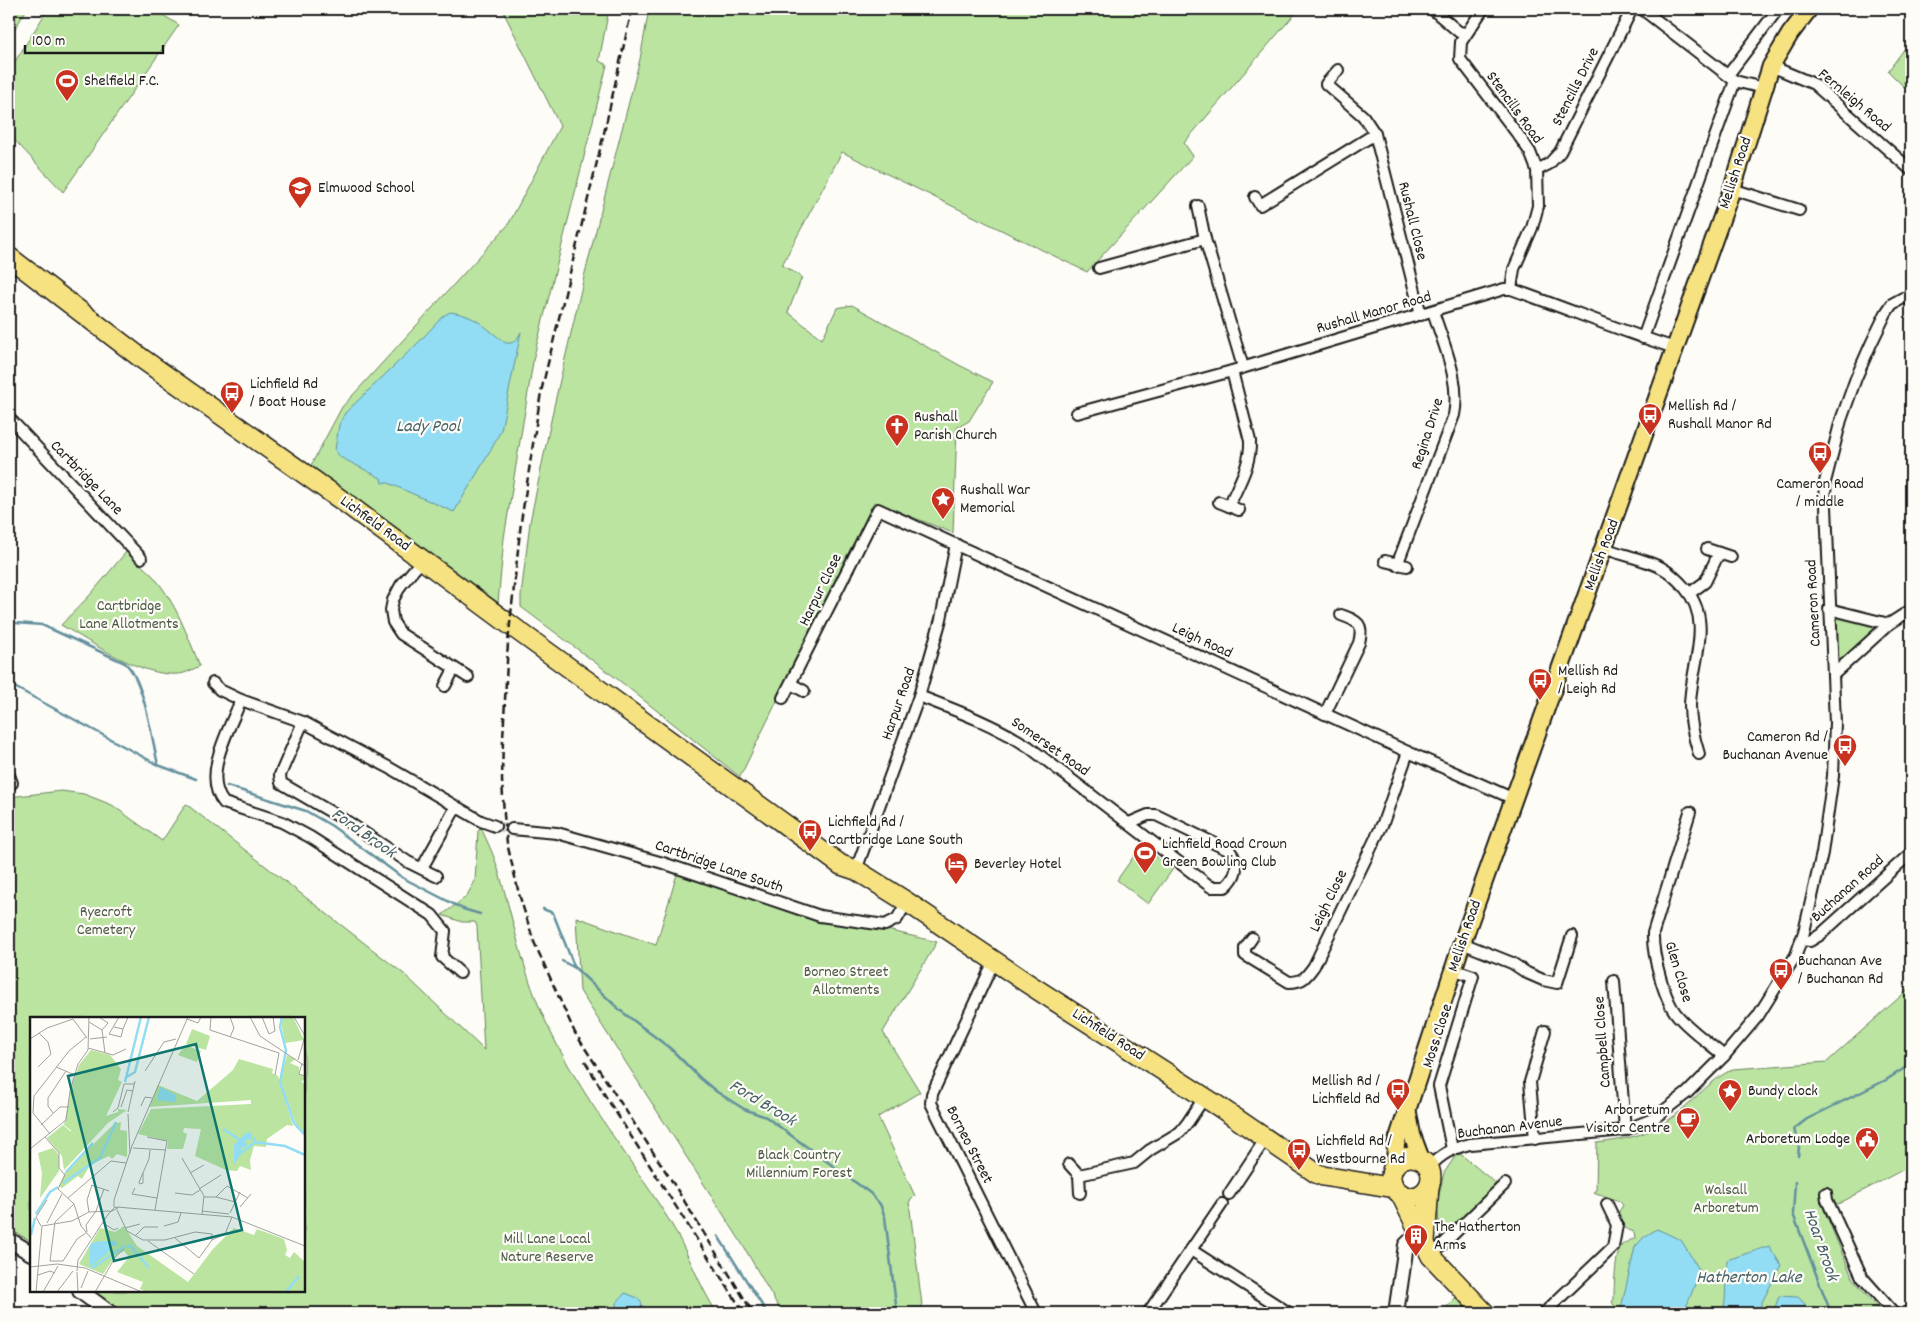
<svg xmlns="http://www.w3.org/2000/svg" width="1920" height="1322" font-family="Dekko,sans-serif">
<rect width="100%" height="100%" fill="#fdfcf7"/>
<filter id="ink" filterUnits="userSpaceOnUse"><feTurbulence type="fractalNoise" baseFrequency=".02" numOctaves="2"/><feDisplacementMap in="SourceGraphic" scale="10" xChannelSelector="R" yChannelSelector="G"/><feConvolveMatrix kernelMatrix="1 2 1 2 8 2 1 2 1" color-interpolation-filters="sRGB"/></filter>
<g filter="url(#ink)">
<g fill="#bae4a0" stroke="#6b805e">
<polygon points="9,9 27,9 9,38"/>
<polygon points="48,9 153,9 179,25 63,192 9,134 9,71"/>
<polygon points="502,9 609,9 599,61 607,65 534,356 504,538 498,603 309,469 342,407 508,225 560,126"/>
<polygon points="649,9 1299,9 1184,143 1193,156 1087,272 842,152 782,265 802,277 788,312 822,339 837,308 852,305 959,365 993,382 969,421 957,428 953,533 874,502 740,777 616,678 521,607 521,595 530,522 554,406 584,277 640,59"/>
<polygon points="1911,40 1911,94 1888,71"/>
<path d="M126 552C135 560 145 568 153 576 176 602 187 635 200 666 193 669 185 674 178 674 142 677 92 643 61 625L91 594Z"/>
<polygon points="1838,616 1872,625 1875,629 1874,634 1841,662 1837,663 1835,617"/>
<path d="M61 791 84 794 112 805 162 841 186 804 404 974 484 1050 477 926 475 922H462L442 915 466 897 475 881 478 831 481 828C487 841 494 855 498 869 512 914 520 960 538 1004 570 1082 624 1148 669 1220 687 1249 698 1284 717 1313H125L90 1291H304V1018H31V1241L9 1229V797Z"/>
<polygon points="1141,846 1173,869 1148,904 1117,880"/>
<polygon points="677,874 818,921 883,929 937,942 883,1032 920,1092 878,1117 915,1196 909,1202 923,1313 782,1313 741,1242 580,991 576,917 656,945"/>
<path d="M1911 987V1168L1910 1166 1838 1204 1831 1202 1825 1205 1824 1210 1853 1279 1882 1313H1611L1616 1308 1612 1302 1614 1299C1614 1288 1615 1255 1621 1246 1624 1242 1630 1241 1635 1238L1634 1232 1619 1226 1617 1215 1623 1205 1619 1201 1593 1192 1596 1190 1597 1143C1629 1139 1653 1134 1679 1112 1697 1097 1712 1079 1733 1069L1827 1062Z"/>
<polygon points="1458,1152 1499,1186 1441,1246 1437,1203 1444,1173"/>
<polygon points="1457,1296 1474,1313 1441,1313"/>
</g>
<g fill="#92ddf3" stroke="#63909d">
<path d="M450 312C479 316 484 328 506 343 515 344 517 339 521 332L501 430 491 450 454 512 386 482 382 483 381 478 340 457 335 450 339 425 345 413 419 342 443 316Z"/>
<polygon points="1657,1229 1681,1240 1700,1271 1684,1313 1620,1313 1635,1247 1644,1237"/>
<polygon points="1769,1246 1781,1265 1758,1310 1760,1313 1722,1313 1725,1302 1727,1260"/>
<polygon points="625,1293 638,1298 648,1313 617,1313 616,1303"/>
<polygon points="1779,1296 1798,1297 1805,1304 1805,1313 1773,1313"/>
</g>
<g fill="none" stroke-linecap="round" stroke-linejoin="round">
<g stroke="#63909d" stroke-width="2.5">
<path d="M9 619 16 623 42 625 125 663C144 679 152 739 158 765"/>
<polyline points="9,684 158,765 196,779"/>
<polyline points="227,786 306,811 332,826 403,878 463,909 480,914"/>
<polyline points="543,909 553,913 574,966"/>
<polyline points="562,961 575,968 621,1011 671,1049 700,1078 717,1092 744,1109 766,1117 870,1193 880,1204 885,1217 897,1313"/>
<polyline points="1798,1156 1799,1147 1794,1129 1807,1119 1886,1080 1911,1064"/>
<polyline points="1795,1182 1793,1214 1831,1313"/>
<polyline points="718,1236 767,1313"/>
</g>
<polyline stroke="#dbdad6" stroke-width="10" stroke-dasharray="10 5" stroke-linecap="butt" points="495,826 512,829"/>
<g stroke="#1c1c1c" stroke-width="14">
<g id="street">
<polyline points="1432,9 1459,32 1465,33"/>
<polyline points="1483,9 1461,42 1460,59 1519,136 1530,152 1537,170 1538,206 1532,228 1514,269 1511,289"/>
<polyline points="1642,9 1735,81 1763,88"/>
<polyline points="1771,66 1814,84 1911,170"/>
<polyline points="1338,70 1326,84 1363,116 1375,134 1421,315"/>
<polyline points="1728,75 1778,9"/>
<polyline points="1537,170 1549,164 1560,152 1632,9"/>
<polyline points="1732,189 1799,210"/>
<polyline points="1255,197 1260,205 1375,134"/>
<polyline points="1198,206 1205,239 1243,367"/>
<polyline points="1099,268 1205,239"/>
<polyline points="1643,338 1735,81"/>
<path d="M1077 413 1232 371 1504 289H1511C1566 308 1620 331 1675 348"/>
<polyline points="9,418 141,558"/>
<polyline points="1219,502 1239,510"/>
<path d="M1229 506C1238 485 1251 465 1250 441L1232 371"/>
<path d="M1604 548C1622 555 1644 559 1662 568 1671 573 1678 580 1685 588 1715 623 1690 666 1690 706 1690 722 1694 738 1699 754"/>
<polyline points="1707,549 1731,557"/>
<polyline points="423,559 401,585 393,600 391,610 393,622 401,634 468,677"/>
<polyline points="1385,561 1407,566"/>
<path d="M1397 565 1454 415C1461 380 1443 344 1433 311"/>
<polyline points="1690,593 1705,582 1719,553"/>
<polyline points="1829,609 1889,624"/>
<polyline points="1833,675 1889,624 1911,610"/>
<polyline points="213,683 220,690 241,700 303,722 388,767 481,821 495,826"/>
<polyline points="791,684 804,691"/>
<polyline points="445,686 454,669"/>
<path d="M919 696C958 711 995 725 1029 747L1211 887H1225C1237 877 1240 864 1230 851L1156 815H1148L1129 823"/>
<polyline points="783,698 878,509 1408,752 1514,799"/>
<path d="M241 700C230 728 201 776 224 803L282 822 310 837 432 915 445 931 442 957 460 973"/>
<path d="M1325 714 1359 643C1364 624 1358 621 1341 615"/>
<polyline points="303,722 280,775 281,783 348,822 408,862 436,876"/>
<polyline points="9,775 12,783"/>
<path d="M1690 812 1653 933C1652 953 1664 1001 1678 1016 1691 1031 1709 1043 1724 1056"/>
<polyline points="512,829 557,833 663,863 820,916 885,925 897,919 907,902"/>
<polyline points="422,868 456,807"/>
<polyline points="856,870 919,696 941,619 956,544"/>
<path d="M1252 938 1245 948V955L1289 982C1303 982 1306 977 1314 966L1383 823 1408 752"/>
<polyline points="1801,940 1810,941 1820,935 1911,853"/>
<polyline points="1462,943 1512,963 1527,973 1543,980 1557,983 1572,936"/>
<polyline points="994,961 932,1094 931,1103 1036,1313"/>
<polyline points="1614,981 1625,1130"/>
<polyline points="1535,1139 1530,1082 1545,1031"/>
<polyline points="1452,1149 1439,1086 1473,976 1461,972"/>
<polyline points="1069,1164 1079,1175 1080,1193"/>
<path d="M1429 1167C1443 1153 1451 1149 1470 1144L1625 1130 1653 1119 1687 1093 1724 1056 1758 1016 1796 955 1804 932 1822 853 1833 776 1835 723 1825 482 1841 420 1856 378 1871 344 1886 313 1892 304 1903 298 1911 297"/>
<polyline points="1079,1175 1134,1163 1150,1150 1180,1132 1188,1122 1204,1098"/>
<polyline points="1826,1193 1827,1200 1862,1277 1894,1313"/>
<polyline points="1229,1194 1266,1138"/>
<polyline points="9,1250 10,1249"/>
<polyline points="1191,1250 1289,1313"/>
<polyline points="1431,1256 1505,1184"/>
<polyline points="1148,1313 1222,1204"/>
<polyline points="1544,1313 1613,1247 1617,1225 1607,1204"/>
</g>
</g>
<g stroke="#1c1c1c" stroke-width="18">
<g id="secondary">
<polyline points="9,1240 31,1253"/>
<polyline points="80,1291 110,1313"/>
<polyline points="1396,1313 1406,1245 1419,1232"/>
</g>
</g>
<g stroke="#1c1c1c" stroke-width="20">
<g id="primary">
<polyline points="1408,1113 1412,1135 1421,1159"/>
<polyline points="1395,1164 1396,1144 1462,943 1732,189 1771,66 1790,34 1809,9"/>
</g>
</g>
<g stroke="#1c1c1c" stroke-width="22">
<g id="highway">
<polyline points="9,257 141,358 347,504 517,630 841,865 856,870 907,902 1027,983 1218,1106 1316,1173 1323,1176 1395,1188"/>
<circle cx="1411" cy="1177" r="20"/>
<polyline points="1400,1193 1431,1256 1485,1313"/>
<polyline points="1425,1242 1429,1186"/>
</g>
</g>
<use href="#street" stroke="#fdfcf7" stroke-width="10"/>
<use href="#secondary" stroke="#fdfcf7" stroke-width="14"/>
<use href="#primary" stroke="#f7e281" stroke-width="16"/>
<use href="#highway" stroke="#f7e281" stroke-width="19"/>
<g stroke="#1c1c1c" stroke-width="2.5" stroke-dasharray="8 4" stroke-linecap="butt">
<polyline points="632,9 604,133 541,392 521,522 508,642 503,739 502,780 504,815 507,843 519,894 534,942 575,1033 670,1178 753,1313"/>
<polyline points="585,1061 606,1097 744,1313"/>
</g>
</g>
</g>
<defs>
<g id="stadium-pin" transform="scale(1.25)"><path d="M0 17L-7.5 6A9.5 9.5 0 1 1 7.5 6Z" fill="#c8321e" stroke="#fdfcf7"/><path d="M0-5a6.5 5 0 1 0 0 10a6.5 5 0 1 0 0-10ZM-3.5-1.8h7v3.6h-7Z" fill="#fff"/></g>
<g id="school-pin" transform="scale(1.25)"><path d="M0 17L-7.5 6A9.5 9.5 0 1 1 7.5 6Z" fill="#c8321e" stroke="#fdfcf7"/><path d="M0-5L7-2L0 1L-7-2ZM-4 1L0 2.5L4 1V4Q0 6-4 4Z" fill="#fff"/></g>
<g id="bus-pin" transform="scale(1.25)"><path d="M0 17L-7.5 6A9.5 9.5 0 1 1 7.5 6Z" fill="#c8321e" stroke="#fdfcf7"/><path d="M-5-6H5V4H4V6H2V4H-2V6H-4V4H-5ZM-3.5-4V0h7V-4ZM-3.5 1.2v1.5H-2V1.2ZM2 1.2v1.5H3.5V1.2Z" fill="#fff"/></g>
<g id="church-pin" transform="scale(1.25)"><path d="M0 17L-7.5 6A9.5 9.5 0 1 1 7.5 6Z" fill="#c8321e" stroke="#fdfcf7"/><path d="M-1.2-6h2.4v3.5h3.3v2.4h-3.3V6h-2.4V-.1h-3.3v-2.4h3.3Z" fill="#fff"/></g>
<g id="sight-pin" transform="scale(1.25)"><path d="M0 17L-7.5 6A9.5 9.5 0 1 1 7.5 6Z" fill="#c8321e" stroke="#fdfcf7"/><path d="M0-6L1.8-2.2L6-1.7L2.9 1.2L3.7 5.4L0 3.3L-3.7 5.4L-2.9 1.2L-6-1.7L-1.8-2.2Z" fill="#fff"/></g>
<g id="hotel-pin" transform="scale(1.25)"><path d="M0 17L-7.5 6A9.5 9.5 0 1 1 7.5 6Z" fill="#c8321e" stroke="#fdfcf7"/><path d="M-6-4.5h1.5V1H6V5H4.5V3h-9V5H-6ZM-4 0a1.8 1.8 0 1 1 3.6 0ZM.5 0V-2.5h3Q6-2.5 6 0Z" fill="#fff"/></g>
<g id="cafe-pin" transform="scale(1.25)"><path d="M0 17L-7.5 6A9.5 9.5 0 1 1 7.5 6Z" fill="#c8321e" stroke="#fdfcf7"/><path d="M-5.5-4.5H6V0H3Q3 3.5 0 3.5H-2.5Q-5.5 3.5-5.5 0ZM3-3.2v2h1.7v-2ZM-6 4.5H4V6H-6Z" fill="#fff"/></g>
<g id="civic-pin" transform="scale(1.25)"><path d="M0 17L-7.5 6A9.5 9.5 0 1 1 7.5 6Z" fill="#c8321e" stroke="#fdfcf7"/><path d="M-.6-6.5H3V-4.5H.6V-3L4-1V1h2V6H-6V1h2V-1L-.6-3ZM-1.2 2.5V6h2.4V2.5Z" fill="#fff"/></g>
<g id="building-pin" transform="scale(1.25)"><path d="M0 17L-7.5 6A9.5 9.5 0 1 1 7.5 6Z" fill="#c8321e" stroke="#fdfcf7"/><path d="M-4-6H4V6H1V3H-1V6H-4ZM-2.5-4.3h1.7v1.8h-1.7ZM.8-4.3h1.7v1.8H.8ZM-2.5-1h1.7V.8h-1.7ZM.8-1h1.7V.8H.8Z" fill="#fff"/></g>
</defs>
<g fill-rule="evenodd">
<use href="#stadium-pin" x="67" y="81"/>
<use href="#school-pin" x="300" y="188"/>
<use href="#bus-pin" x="232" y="393"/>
<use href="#bus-pin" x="1650" y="415"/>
<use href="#church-pin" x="897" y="426"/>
<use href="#bus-pin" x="1820" y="453"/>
<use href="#sight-pin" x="943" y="499"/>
<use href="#bus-pin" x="1540" y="680"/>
<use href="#bus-pin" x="1845" y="746"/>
<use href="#bus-pin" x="810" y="831"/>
<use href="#stadium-pin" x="1145" y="853"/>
<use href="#hotel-pin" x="956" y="864"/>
<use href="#bus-pin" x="1781" y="970"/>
<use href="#bus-pin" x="1398" y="1090"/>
<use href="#sight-pin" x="1730" y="1091"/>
<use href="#cafe-pin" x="1688" y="1119"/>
<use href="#civic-pin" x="1867" y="1139"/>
<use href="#bus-pin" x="1299" y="1150"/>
<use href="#building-pin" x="1416" y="1236"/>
</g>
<g text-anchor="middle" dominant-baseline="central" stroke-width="4.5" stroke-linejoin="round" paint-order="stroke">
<g font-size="16" fill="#1c1c1c" stroke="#fdfcf7" text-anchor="start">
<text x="84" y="81">Shelfield F.C.</text>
<text x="318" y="188">Elmwood School</text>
<text x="250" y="384">Lichfield Rd<tspan x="250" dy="18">/ Boat House</tspan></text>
<text x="1668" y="406">Mellish Rd /<tspan x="1668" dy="18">Rushall Manor Rd</tspan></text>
<text x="914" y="417">Rushall<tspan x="914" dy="18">Parish Church</tspan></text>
<text x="1820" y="484" text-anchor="middle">Cameron Road<tspan x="1820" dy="18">/ middle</tspan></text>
<text x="960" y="490">Rushall War<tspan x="960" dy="18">Memorial</tspan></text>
<text x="1558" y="671">Mellish Rd<tspan x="1558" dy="18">/ Leigh Rd</tspan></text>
<text x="1828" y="737" text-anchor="end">Cameron Rd /<tspan x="1828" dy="18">Buchanan Avenue</tspan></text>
<text x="828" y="822">Lichfield Rd /<tspan x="828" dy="18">Cartbridge Lane South</tspan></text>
<text x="1162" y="844">Lichfield Road Crown<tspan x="1162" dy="18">Green Bowling Club</tspan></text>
<text x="974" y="864">Beverley Hotel</text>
<text x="1798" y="961">Buchanan Ave<tspan x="1798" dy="18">/ Buchanan Rd</tspan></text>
<text x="1380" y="1081" text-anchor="end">Mellish Rd /<tspan x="1380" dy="18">Lichfield Rd</tspan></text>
<text x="1748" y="1091">Bundy clock</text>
<text x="1670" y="1110" text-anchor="end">Arboretum<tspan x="1670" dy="18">Visitor Centre</tspan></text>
<text x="1850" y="1139" text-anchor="end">Arboretum Lodge</text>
<text x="1316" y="1141">Lichfield Rd /<tspan x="1316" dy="18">Westbourne Rd</tspan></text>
<text x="1434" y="1227">The Hatherton<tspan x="1434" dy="18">Arms</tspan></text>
</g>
<g font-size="16" fill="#1c1c1c" stroke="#fdfcf7">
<text transform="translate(1576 87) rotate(-63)">Stencills Drive</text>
<text transform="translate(1854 101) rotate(40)">Fernleigh Road</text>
<text transform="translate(1514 108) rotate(54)">Stencills Road</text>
<text transform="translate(1736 173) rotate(-72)">Mellish Road</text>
<text transform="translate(1412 221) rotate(76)">Rushall Close</text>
<text transform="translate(1374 313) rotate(-16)">Rushall Manor Road</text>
<text transform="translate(1428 434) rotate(-72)">Regina Drive</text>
<text transform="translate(86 478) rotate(46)">Cartbridge Lane</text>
<text transform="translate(375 524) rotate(36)">Lichfield Road</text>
<text transform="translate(1602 555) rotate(-70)">Mellish Road</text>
<text transform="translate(821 590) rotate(-64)">Harpur Close</text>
<text transform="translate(1814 603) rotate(-93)">Cameron Road</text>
<text transform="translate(1202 641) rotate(25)">Leigh Road</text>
<text transform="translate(899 704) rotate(-71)">Harpur Road</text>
<text transform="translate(1050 747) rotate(35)">Somerset Road</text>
<text transform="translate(719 867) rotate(19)">Cartbridge Lane South</text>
<text transform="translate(1848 889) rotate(-42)">Buchanan Road</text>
<text transform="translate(1329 901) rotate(-64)">Leigh Close</text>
<text transform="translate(1465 936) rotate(-71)">Mellish Road</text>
<text transform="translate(1678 972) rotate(73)">Glen Close</text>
<text transform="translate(1108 1035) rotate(33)">Lichfield Road</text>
<text transform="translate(1438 1036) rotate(-72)">Moss Close</text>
<text transform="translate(1603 1042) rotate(-94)">Campbell Close</text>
<text transform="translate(1510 1128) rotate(-7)">Buchanan Avenue</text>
<text transform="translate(969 1145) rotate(63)">Borneo Street</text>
</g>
<g font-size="16" fill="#4b5844" stroke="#fdfcf7">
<text x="129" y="606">Cartbridge<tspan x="129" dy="18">Lane Allotments</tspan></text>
<text x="106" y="912">Ryecroft<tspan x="106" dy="18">Cemetery</tspan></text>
<text x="846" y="972">Borneo Street<tspan x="846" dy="18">Allotments</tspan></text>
<text x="799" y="1155">Black Country<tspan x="799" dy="18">Millennium Forest</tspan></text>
<text x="1726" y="1190">Walsall<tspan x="1726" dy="18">Arboretum</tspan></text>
<text x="547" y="1239">Mill Lane Local<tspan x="547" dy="18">Nature Reserve</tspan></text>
</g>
<g font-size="18" font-style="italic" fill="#456067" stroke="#fdfcf7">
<text x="428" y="427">Lady Pool</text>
<text transform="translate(363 834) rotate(35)">Ford Brook</text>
<text transform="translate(762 1104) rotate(31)">Ford Brook</text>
<text transform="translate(1820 1245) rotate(71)">Hoar Brook</text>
<text x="1749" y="1278">Hatherton Lake</text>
</g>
</g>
<g transform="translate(30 1017)">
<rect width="275" height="275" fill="#fdfcf7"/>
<path d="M263 0 274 23 255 26 251 5 252 1ZM162 12 180 19 176 33 156 27ZM155 28 171 34 167 45 148 38ZM61 33 80 38 91 52 88 63 92 65 76 99 88 95V92L97 93 78 106 34 153 32 139 17 121 33 108 40 114H42L34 108 40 76 49 48ZM257 38 266 42 260 46 269 50V57L275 59V63L271 64 275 68V117L266 107 250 64ZM209 42 243 52 242 56 248 59 263 109 257 108 237 122 236 130 224 129 220 143 221 153 210 149 207 154 196 153 165 139 171 112 154 111 153 115 157 117 153 132H137L138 124 108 117 121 92 221 87V83L119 90 128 68 167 84 203 53ZM91 105 90 113 97 114V140L87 137 82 142 79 139 60 148 52 162 48 159 32 171 29 169 35 155 84 107ZM23 131 29 138V154L10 181 12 156 8 136ZM94 209 107 229 158 265 183 232 204 211 224 218 227 212 254 222 257 233 255 238 260 241 264 235 275 245V275H116L110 272 113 265 87 255 99 240 94 234 86 238 73 257 49 247 70 211 85 215Z" fill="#bae4a0"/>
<path d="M130 70 146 78V85L127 83ZM217 115 222 116V125L219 122 215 124 218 129 211 131 213 135 204 147V128ZM71 224H85L88 228 81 229V235L77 234V237L60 250 59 230 62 226Z" fill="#92ddf3"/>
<path fill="none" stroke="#92ddf3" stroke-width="2.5" d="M252 0 250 10 256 33 250 65 264 106 275 118M95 61 105 55 119 0M95 65 111 0M193 112 210 123M224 120 225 125 255 129 275 138M213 135 225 125M36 155 63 126M33 166 70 141 86 105M6 197 20 175 28 170M1 218 5 201M97 229H101L119 251M62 251 95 229M256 275 269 259"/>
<path fill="none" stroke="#a3a29f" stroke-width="1" d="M69 0 78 6 72 13M89 0 79 17 91 20 93 12M181 0 180 13 249 36M200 0 204 11 200 20M220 0 230 19 275 49M232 0 239 17 245 14 243 0M264 0 275 19 268 43M43 2 57 21M157 2 168 6 171 0M59 5 72 13 75 36M84 10 93 12 98 0M0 22 17 11 43 2M60 22 77 20M58 31 83 38 96 32M272 46 269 57 275 59M8 50 21 37 18 25 9 16M26 50 45 58M115 54 134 25 146 22M245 58 249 36M111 89 115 80 122 81M91 90 97 73 103 74M83 95 88 91 94 67H104M98 95 105 64M23 96 18 89V81L36 54M98 97 100 136M11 108 30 90H39M20 117 3 96 4 79 39 34 56 20M15 120 29 136V151L35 158 28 172 44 187 51 209 61 221M117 120 137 124 125 193M103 131 136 133M0 132 36 103 40 74 48 47 58 33 59 0M152 141 174 179 172 197M113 156V166L110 167 109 165 119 142 120 133M160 156 174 148M61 168 79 174M105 171 102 177 127 181M169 172 191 158M145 176 162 178 170 173M174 180H186L197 169 218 181M186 180 205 185M38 181 81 144 96 146M84 190V183L102 129 158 0M87 190 202 200 275 229M210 190 221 177M87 193 97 214 113 223H135L165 215 182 217V223M172 194 199 197M59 195 57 183 62 168M200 196 210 175M25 205 44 187M17 206 32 177M73 206 84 213 88 211M11 209 6 200 17 183M12 209 42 204 59 195 80 194M134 209 148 205 151 196M95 211 110 207M57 215 56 208 66 194 74 172M105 219 114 210H128M145 221 169 241 182 223M182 223 195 217 202 200M118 224 164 257M20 244H33L47 222 56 216M20 244 25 205M0 250 27 247 55 251 112 275M47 254 48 243 79 196 85 190 88 191 80 195M47 255 48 275M8 258 20 254 25 256M51 271 58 254M6 275 12 209M13 275 28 249M27 275 43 254M65 275 86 239 94 232"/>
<path fill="#0f766e" fill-opacity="0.15" stroke="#0f766e" stroke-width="2.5" d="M166 27 212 213 84 244 38 59Z"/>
<rect width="275" height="275" fill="none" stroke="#1c1c1c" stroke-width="2.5"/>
</g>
<rect width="1920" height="1322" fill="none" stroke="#fdfcf7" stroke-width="30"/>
<rect x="15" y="15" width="1890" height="1292" fill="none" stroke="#1c1c1c" stroke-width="2" filter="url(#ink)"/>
<path d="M25 45v8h138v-8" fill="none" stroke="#1c1c1c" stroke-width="2.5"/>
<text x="32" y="45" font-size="15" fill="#1c1c1c" stroke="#fdfcf7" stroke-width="4" paint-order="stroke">100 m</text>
</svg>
